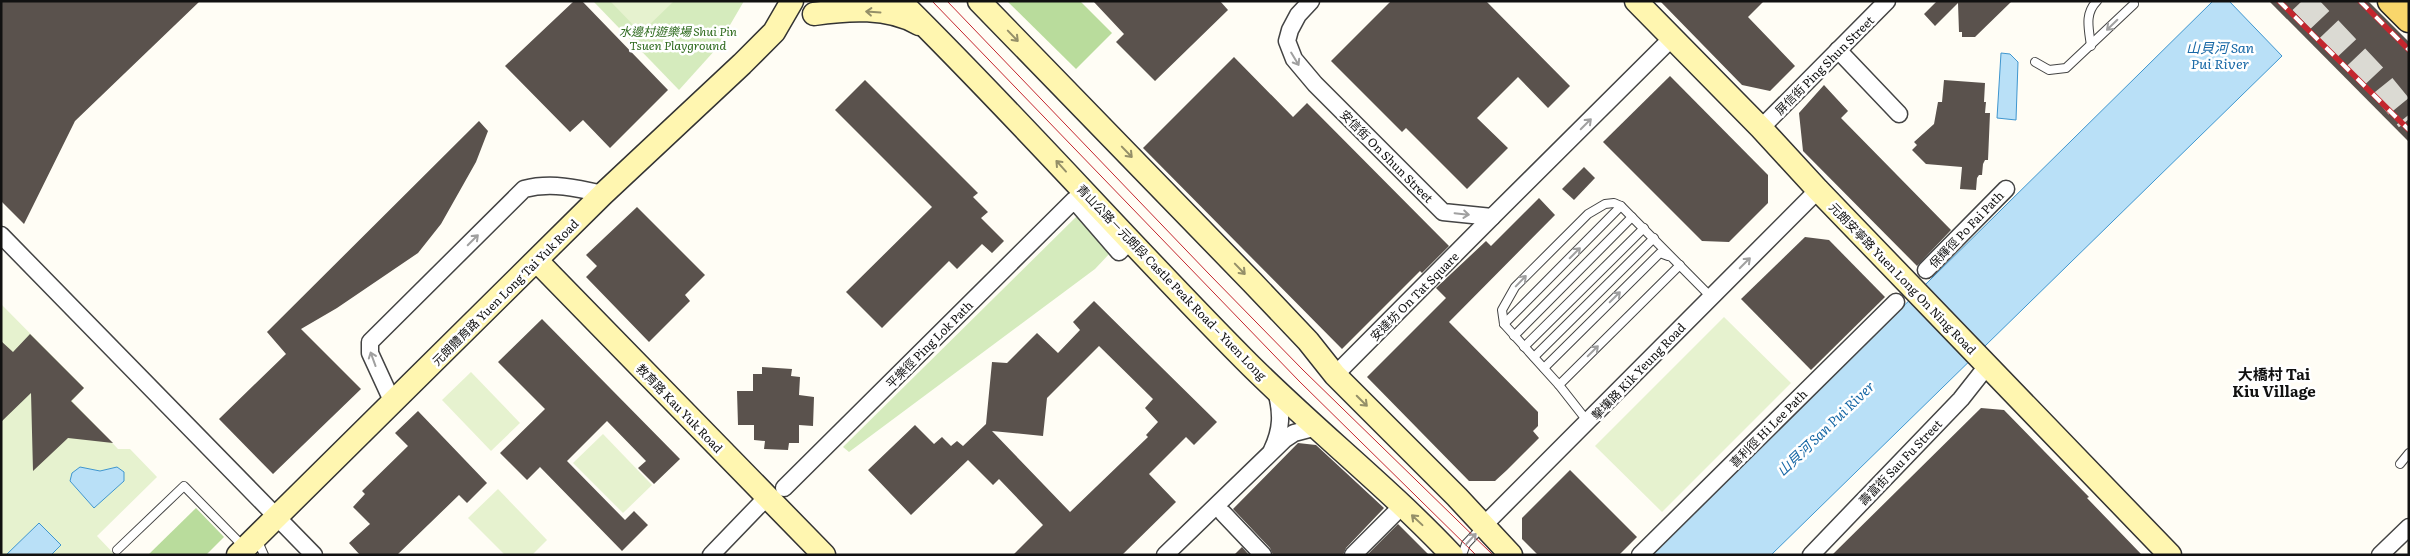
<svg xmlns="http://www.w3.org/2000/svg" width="2410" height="556" font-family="Literata,'Noto Sans TC',serif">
<rect width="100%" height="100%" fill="#fffdf5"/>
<g fill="#d5ebbd">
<polygon points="593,1 744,1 716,49 679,90"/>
<polygon points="1077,216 1112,251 1095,269 849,452 843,447"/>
</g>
<g fill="#b9dc9c">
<polygon points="1007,1 1080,1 1112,33 1076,69"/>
<polygon points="196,508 224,537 206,555 148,555"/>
</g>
<g fill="#e6f2cf">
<polygon points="610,1 674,1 641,33"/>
<polygon points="1,304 84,388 72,401 118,449 130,449 157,477 97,536 115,555 1,555"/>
<polygon points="1724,317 1791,383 1662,512 1595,446"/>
<polygon points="471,372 520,423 491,451 442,400"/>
<polygon points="603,434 652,485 623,513 573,463"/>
<polygon points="498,489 547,540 532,555 505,555 468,518"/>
</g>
<g fill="#b9e0f7" stroke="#3f96cf">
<polygon points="2213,1 2229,1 2282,56 1771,555 1651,555"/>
<polygon points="2001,53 2010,54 2018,62 2016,120 1997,118"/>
<polygon points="80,467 100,471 117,467 124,472 124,481 94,508 70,481 72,473"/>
<polygon points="39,523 61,545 51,555 6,555"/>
</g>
<g fill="#5a524d" fill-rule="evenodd">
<polygon points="1,1 200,1 75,121 24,224 1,201"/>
<polygon points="574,1 582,1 668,90 610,148 583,120 570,132 505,66"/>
<polygon points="1093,1 1220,1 1228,10 1155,81 1116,42 1124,34"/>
<polygon points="1391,1 1486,1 1570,86 1548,108 1518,77 1477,118 1508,148 1467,189 1406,128 1402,132 1331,61"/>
<polygon points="1660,1 1764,1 1748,17 1795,66 1770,91 1742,85"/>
<polygon points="1937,1 2012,1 1975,37 1962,37 1962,32 1959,32 1958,3 1935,26 1924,14"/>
<polygon points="2269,1 2368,1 2409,42 2409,142"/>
<polygon points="1234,57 1293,117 1307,103 1449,246 1422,273 1420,271 1342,349 1143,148"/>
<polygon points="1670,76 1768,175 1768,203 1729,242 1702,241 1603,142"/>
<polygon points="865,80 978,193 973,197 988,212 981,218 1004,241 992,253 982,244 957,269 949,261 882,328 846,292 932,207 835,110"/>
<polygon points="1944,80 1985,83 1984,102 1986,102 1985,113 1990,113 1988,160 1985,160 1983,164 1982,175 1979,175 1977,178 1976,190 1960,189 1962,167 1926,164 1912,150 1917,145 1914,142 1934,124 1938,102 1942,102"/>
<polygon points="1824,85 1848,111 1841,118 1951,230 1917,266 1803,151 1799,113"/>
<polygon points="479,121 488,131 476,162 441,224 418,253 337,308 301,329 361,389 273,474 219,419 286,354 267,332"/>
<polygon points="1584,167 1595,178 1574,200 1562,189"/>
<polygon points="1539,198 1555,215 1449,322 1538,412 1538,426 1533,431 1539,438 1507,470 1495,481 1469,481 1367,377 1446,298 1436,288 1486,241 1491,246"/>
<polygon points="637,207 705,275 685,295 690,301 649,342 586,277 597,266 586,255"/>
<polygon points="1805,237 1829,240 1885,297 1811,370 1741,299"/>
<path d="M1094 301 1217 422 1194 445 1186 437 1149 474 1176 502 1122 555H1013L1043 525 999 479 993 485 968 460 911 515 868 470 915 425 934 444 942 437 951 446 957 441 963 446 986 424 992 362 1007 363 1037 333 1058 353 1080 330 1073 322ZM1099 346 1153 399 1145 408 1158 422 1146 435 1148 437 1070 512 992 431 1043 436 1047 398Z"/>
<polygon points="542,319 680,459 654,484 638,468 646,461 607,421 567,461 625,520 634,511 648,525 622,551 540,467 527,480 500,453 545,409 498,362"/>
<polygon points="30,334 84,388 71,401 113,443 68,438 33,471 31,393 1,422 1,341 13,352"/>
<polygon points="762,367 792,369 791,376 800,377 799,395 814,397 813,426 799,425 799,443 789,443 788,450 764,449 765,441 754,440 754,425 738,425 737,391 753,391 753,374 762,374"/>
<polygon points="1981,408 2004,410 2089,497 2087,498 2142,555 1832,555"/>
<polygon points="418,411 487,483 467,503 459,495 397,555 360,555 349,543 370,524 353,507 365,494 362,491 408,446 395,433"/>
<polygon points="1298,443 1316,445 1384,508 1346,548 1343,555 1273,555 1270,548 1233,509"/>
<polygon points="1570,470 1637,537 1619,555 1538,555 1522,539 1522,518"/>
<polygon points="1398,524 1429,555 1367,555"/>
<polygon points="1242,547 1249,555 1234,555"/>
</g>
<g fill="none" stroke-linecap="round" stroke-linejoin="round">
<polyline stroke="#dbdad3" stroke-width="26" stroke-dasharray="26 13" stroke-linecap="butt" points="2302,1 2379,82 2409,119"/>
<g stroke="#444" stroke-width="10">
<g id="lane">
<path d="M2091 46C2089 29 2084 14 2097 1"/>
<polyline points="2035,62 2049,70 2066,68 2134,4"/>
<polyline points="1504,324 1621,206"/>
<polyline points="1514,336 1632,217"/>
<polyline points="1524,347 1644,228"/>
<polyline points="1534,357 1654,238"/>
<polyline points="1544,368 1660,253 1668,256"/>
<polyline points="1559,385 1680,265"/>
<polyline points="1588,422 1559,385 1504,324 1502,310 1515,287 1588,214 1605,204 1614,203 1621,206 1711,297"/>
<polyline points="2400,464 2409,453"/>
<polyline points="257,539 264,555"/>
<polyline points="117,550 184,486 243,546"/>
<polyline points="1462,555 1466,544 1482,527"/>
</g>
</g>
<g stroke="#444" stroke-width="19">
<g id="street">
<polyline points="1311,1 1298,15 1290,30 1287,41 1294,59 1315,84 1443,212 1492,217 1672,38"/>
<polyline points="1838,50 1899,114"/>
<polyline points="1761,128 1887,1"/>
<polyline points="1,235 314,555"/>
<polyline points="1926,270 2006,189"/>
<polyline points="1335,375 1492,217"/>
<path d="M393 403 370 353V342L524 189C551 182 577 188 603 194"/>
<path d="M1272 450C1282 429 1282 413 1276 391"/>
<polyline points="784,488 1074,200 1119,252 1130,241"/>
<polyline points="1223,513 1263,555"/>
<polyline points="1484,525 1818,190"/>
<polyline points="711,555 767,497"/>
<polyline points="1165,555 1285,439 1294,433 1317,427"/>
<polyline points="1353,555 1394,514"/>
<polyline points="1640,555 1896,302"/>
<polyline points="1811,555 1961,399 1987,366"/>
<polyline points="2380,555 2409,527"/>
</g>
</g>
<g stroke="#333" stroke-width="25">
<g id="secondary">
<path d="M900 1C1018 117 1127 241 1243 358 1310 426 1386 485 1452 555"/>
<polyline points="979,1 1252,282 1308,341 1335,375 1457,497 1511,555"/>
<polyline points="1636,1 1761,128 1818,190 2170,555"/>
<path d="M814 14C848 9 888 6 919 24"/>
<polyline points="537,261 824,555"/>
<polyline points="238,555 603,194 742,64 774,32 792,1"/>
</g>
</g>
<g stroke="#222" stroke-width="29">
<polyline id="primary" points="2391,1 2409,19"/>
</g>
<use href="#lane" stroke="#fff" stroke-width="8"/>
<use href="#street" stroke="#fff" stroke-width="16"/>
<use href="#secondary" stroke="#fff6b0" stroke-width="22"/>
<use href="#primary" stroke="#f9d66b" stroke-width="26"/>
<g stroke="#c4262e" stroke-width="1">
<polyline points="932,1 1299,381 1476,555"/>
<polyline points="947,1 1209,274 1303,370 1493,555"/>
</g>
<g stroke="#c4262e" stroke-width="5.5">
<g id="rail">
<polyline points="2279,1 2409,130"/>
<polyline points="2360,1 2409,50"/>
</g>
</g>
<use href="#rail" stroke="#fff" stroke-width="4" stroke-dasharray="11" stroke-linecap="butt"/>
</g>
<defs><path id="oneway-shaft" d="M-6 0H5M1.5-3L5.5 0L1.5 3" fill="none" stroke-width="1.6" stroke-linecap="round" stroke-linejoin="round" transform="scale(1.25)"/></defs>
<g stroke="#948f68">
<use href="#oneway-shaft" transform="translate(873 12) rotate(-176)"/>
<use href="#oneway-shaft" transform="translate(1013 36) rotate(46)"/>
<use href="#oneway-shaft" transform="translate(1127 152) rotate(46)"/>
<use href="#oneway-shaft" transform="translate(1061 166) rotate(-132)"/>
<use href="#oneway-shaft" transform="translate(1240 269) rotate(46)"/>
<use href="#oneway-shaft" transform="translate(1362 401) rotate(45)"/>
<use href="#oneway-shaft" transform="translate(1417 520) rotate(-137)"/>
</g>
<g stroke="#a0a0a0">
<use href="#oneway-shaft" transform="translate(2112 25) rotate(136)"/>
<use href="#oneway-shaft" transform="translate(1295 59) rotate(59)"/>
<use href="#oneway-shaft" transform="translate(1586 124) rotate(-45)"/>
<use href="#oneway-shaft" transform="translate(1462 214) rotate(6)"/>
<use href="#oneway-shaft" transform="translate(473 240) rotate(-45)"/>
<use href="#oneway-shaft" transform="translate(1575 253) rotate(-45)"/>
<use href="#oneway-shaft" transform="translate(1745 263) rotate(-45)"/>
<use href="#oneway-shaft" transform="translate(1521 281) rotate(-46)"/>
<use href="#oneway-shaft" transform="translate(1615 297) rotate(-45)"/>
<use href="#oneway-shaft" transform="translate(1593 351) rotate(-45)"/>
<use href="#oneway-shaft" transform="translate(373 359) rotate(-110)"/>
<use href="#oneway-shaft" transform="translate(1471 539) rotate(-47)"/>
</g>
<g text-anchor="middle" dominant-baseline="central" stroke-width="5" stroke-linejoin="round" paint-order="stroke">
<g font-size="12" font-style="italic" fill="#2f6b1f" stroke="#fff">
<text x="678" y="31">水邊村遊樂場 Shui Pin<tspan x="678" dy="14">Tsuen Playground</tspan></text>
</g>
<g font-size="12" fill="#111" stroke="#fff">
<text transform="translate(1824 65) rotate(-45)">屏信街 Ping Shun Street</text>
<text transform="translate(1387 156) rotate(45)">安信街 On Shun Street</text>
<text transform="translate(1966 229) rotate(-46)">保輝徑 Po Fai Path</text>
<text transform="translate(1903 278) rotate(46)">元朗安寧路 Yuen Long On Ning Road</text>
<text transform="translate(1172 282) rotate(46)">青山公路－元朗段 Castle Peak Road – Yuen Long</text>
<text transform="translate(505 292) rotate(-45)">元朗體育路 Yuen Long Tai Yuk Road</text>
<text transform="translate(1414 296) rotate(-45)">安達坊 On Tat Square</text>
<text transform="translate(929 344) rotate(-45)">平樂徑 Ping Lok Path</text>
<text transform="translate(1638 371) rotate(-46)">擊壤路 Kik Yeung Road</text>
<text transform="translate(680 408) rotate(46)">教育路 Kau Yuk Road</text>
<text transform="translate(1768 428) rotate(-45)">喜利徑 Hi Lee Path</text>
<text transform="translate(1900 462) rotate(-46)">壽富街 Sau Fu Street</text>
</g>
<g font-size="14" font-style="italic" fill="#1768a6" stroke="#fff">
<text x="2220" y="47">山貝河 San<tspan x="2220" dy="16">Pui River</tspan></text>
<text transform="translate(1825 428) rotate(-44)">山貝河 San Pui River</text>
</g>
<g font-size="15" font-weight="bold" fill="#111" stroke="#fff">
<text x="2274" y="373">大橋村 Tai<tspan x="2274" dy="17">Kiu Village</tspan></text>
</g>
</g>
<rect width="2410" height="556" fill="none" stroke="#111111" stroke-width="5"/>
</svg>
